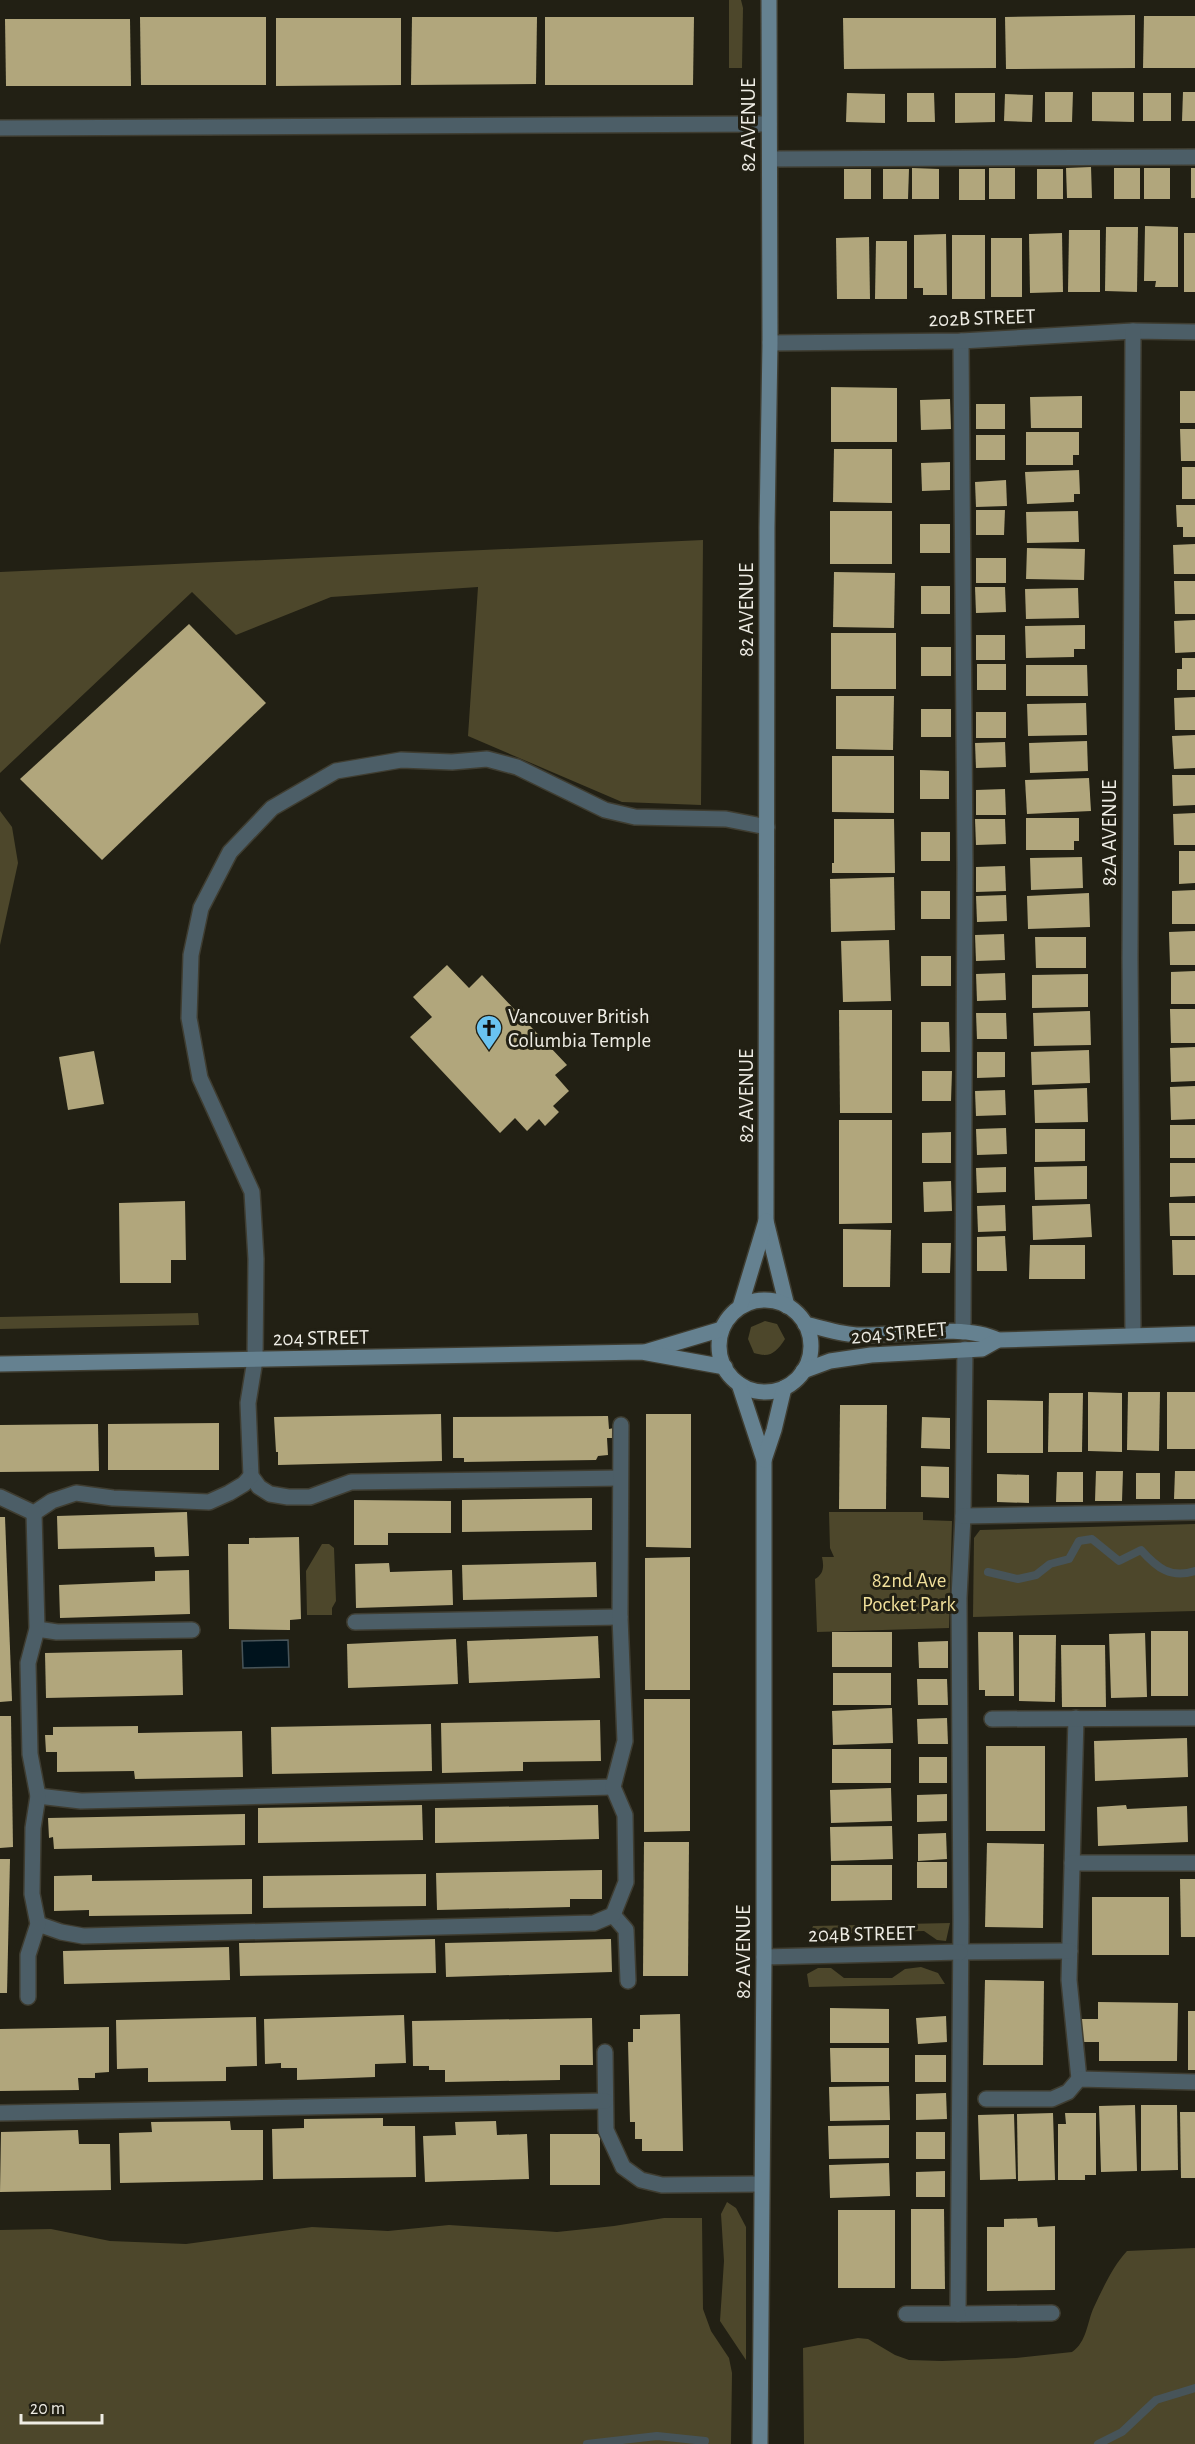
<svg xmlns="http://www.w3.org/2000/svg" width="1195" height="2444" font-family="'Alegreya Sans',sans-serif">
<rect width="100%" height="100%" fill="#222014"/>
<g fill="#4d472b">
<polygon points="729,0 741,0 743,8 742,68 729,68"/>
<polygon points="703,540 701,805 622,802 468,736 478,587 331,597 236,635 192,592 0,773 0,572"/>
<polygon points="0,811 12,827 18,863 0,945"/>
<polygon points="198,1313 199,1325 0,1329 0,1317"/>
<path d="M765 1321 777 1324 785 1339C776 1353 770 1358 754 1353L748 1339 751 1327Z"/>
<path d="M829 1512H923V1520L952 1521 949 1628 817 1632 815 1579C824 1574 824 1566 822 1557H834L830 1548Z"/>
<polygon points="1195,1524 1195,1611 973,1617 974,1538 980,1530"/>
<polygon points="322,1544 329,1544 334,1548 336,1601 332,1608 332,1615 307,1615 306,1571"/>
<polygon points="950,1923 946,1941 937,1940 924,1931 844,1933 828,1943 808,1939 813,1926"/>
<polygon points="921,1967 938,1973 945,1984 809,1987 807,1974 818,1968 831,1968 844,1978 892,1978 905,1969"/>
<polygon points="727,2202 736,2208 746,2227 746,2360 720,2321 724,2261 721,2214"/>
<polygon points="664,2218 702,2218 703,2309 711,2331 729,2358 732,2373 731,2444 0,2444 0,2230 51,2229 110,2241 186,2244 312,2227 388,2231 449,2225 557,2232 614,2226"/>
<path d="M1195 2248V2444H804L803 2348 858 2338 868 2339 895 2355 909 2360 942 2361 1016 2358 1072 2352C1087 2342 1087 2322 1094 2307 1103 2288 1113 2266 1127 2251Z"/>
</g>
<polygon fill="#00131d" stroke="#475459" stroke-width="1.5" points="288,1640 289,1667 243,1668 242,1641"/>
<g fill="none" stroke-linecap="round" stroke-linejoin="round">
<g stroke="#475459" stroke-width="8">
<path d="M988 1572 1018 1579 1036 1575 1050 1564 1069 1559 1079 1541 1092 1539 1119 1561 1141 1550C1157 1568 1171 1579 1195 1571"/>
<polyline points="587,2444 657,2436 705,2441"/>
<polyline points="1098,2444 1122,2432 1156,2400 1195,2388"/>
</g>
</g>
<g fill="#b1a67c">
<polygon points="1135,15 1135,68 1006,69 1005,17"/>
<polygon points="1144,16 1195,16 1195,68 1143,68"/>
<polygon points="140,17 266,17 266,85 141,85"/>
<polygon points="412,17 537,17 536,84 411,85"/>
<polygon points="545,17 694,17 693,85 545,85"/>
<polygon points="276,18 401,18 401,85 276,86"/>
<polygon points="843,18 996,18 996,68 844,69"/>
<polygon points="5,19 130,19 131,86 6,86"/>
<polygon points="1045,92 1073,92 1072,122 1045,122"/>
<polygon points="1092,92 1134,92 1134,122 1092,121"/>
<polygon points="1183,92 1195,92 1195,121 1182,121"/>
<polygon points="847,93 885,94 885,123 846,122"/>
<polygon points="907,93 934,93 935,122 907,122"/>
<polygon points="955,93 995,93 995,122 955,123"/>
<rect x="1143" y="93" width="28" height="28"/>
<polygon points="1005,94 1033,95 1032,122 1004,121"/>
<polygon points="1091,167 1092,198 1067,198 1066,168"/>
<polygon points="912,168 939,169 939,199 912,199"/>
<rect x="989" y="168" width="26" height="31"/>
<rect x="1114" y="168" width="26" height="31"/>
<rect x="1144" y="168" width="26" height="31"/>
<rect x="1191" y="168" width="4" height="30"/>
<rect x="844" y="169" width="27" height="30"/>
<polygon points="883,169 909,169 908,199 883,199"/>
<rect x="959" y="169" width="26" height="31"/>
<rect x="1037" y="169" width="26" height="30"/>
<polygon points="1145,226 1178,227 1178,287 1155,287 1156,281 1144,281"/>
<polygon points="1106,227 1138,227 1137,292 1105,291"/>
<polygon points="1069,230 1100,230 1100,292 1068,292"/>
<polygon points="1062,233 1063,292 1030,293 1029,234"/>
<rect x="1184" y="233" width="11" height="59"/>
<polygon points="946,234 947,295 923,295 923,288 914,288 914,235"/>
<rect x="952" y="235" width="33" height="64"/>
<polygon points="869,237 870,299 837,299 836,238"/>
<rect x="991" y="238" width="31" height="59"/>
<polygon points="876,241 907,241 907,299 875,299"/>
<polygon points="831,387 897,388 897,442 831,442"/>
<rect x="1180" y="391" width="15" height="32"/>
<polygon points="1082,396 1082,428 1031,428 1030,397"/>
<polygon points="950,399 951,429 921,430 920,400"/>
<rect x="976" y="404" width="29" height="25"/>
<polygon points="1180,429 1195,429 1195,461 1181,461"/>
<polygon points="1026,432 1079,432 1079,455 1073,455 1073,465 1026,465"/>
<rect x="976" y="435" width="29" height="25"/>
<polygon points="834,449 892,449 892,503 833,502"/>
<polygon points="950,462 950,490 922,491 921,463"/>
<rect x="1182" y="467" width="13" height="32"/>
<polygon points="1079,470 1080,494 1074,494 1074,502 1027,504 1025,472"/>
<polygon points="1006,480 1007,506 976,507 975,482"/>
<polygon points="1176,505 1195,505 1195,537 1183,537 1183,527 1177,527"/>
<polygon points="976,510 1005,510 1004,535 976,535"/>
<rect x="830" y="511" width="62" height="53"/>
<polygon points="1078,511 1079,542 1027,543 1026,512"/>
<rect x="920" y="524" width="30" height="29"/>
<polygon points="1195,544 1195,574 1174,574 1173,545"/>
<polygon points="1027,548 1085,549 1084,580 1026,579"/>
<rect x="976" y="558" width="30" height="25"/>
<polygon points="834,572 895,573 894,628 833,627"/>
<polygon points="1174,581 1195,581 1195,614 1175,614"/>
<rect x="921" y="586" width="29" height="28"/>
<polygon points="975,587 1005,587 1006,612 976,613"/>
<polygon points="1078,588 1079,618 1026,619 1025,589"/>
<polygon points="1195,620 1195,652 1175,653 1174,621"/>
<polygon points="189,624 266,703 102,860 20,779"/>
<polygon points="1085,625 1085,649 1074,649 1074,657 1026,658 1025,626"/>
<rect x="831" y="633" width="65" height="56"/>
<rect x="976" y="635" width="29" height="25"/>
<rect x="921" y="647" width="30" height="29"/>
<polygon points="1182,658 1195,658 1195,690 1177,690 1177,669 1182,669"/>
<rect x="977" y="664" width="29" height="26"/>
<polygon points="1026,665 1087,665 1088,696 1026,696"/>
<polygon points="836,696 894,696 893,750 836,749"/>
<polygon points="1195,697 1195,730 1175,730 1174,698"/>
<polygon points="1086,703 1087,735 1028,736 1027,704"/>
<rect x="921" y="709" width="30" height="28"/>
<rect x="976" y="712" width="30" height="26"/>
<polygon points="1195,735 1195,768 1174,769 1172,736"/>
<polygon points="1087,741 1088,771 1030,773 1029,743"/>
<polygon points="1005,742 1006,767 976,768 975,743"/>
<polygon points="832,756 894,756 894,813 832,812"/>
<polygon points="920,770 949,771 949,799 920,799"/>
<polygon points="1172,775 1195,775 1195,805 1173,806"/>
<polygon points="1089,778 1091,811 1027,814 1025,780"/>
<polygon points="1005,789 1006,815 976,815 976,790"/>
<polygon points="1195,813 1195,845 1174,845 1173,814"/>
<polygon points="1026,818 1079,818 1079,841 1074,841 1074,850 1026,850"/>
<polygon points="834,819 894,819 895,873 832,873 832,863 834,863"/>
<polygon points="975,819 1005,819 1006,844 976,845"/>
<rect x="921" y="832" width="29" height="29"/>
<polygon points="1179,851 1195,851 1195,883 1179,884"/>
<polygon points="1082,857 1083,888 1031,890 1030,858"/>
<polygon points="1005,866 1006,891 976,892 976,867"/>
<polygon points="894,877 895,930 831,932 830,879"/>
<polygon points="1195,890 1195,924 1172,924 1172,891"/>
<rect x="921" y="891" width="29" height="28"/>
<polygon points="1089,893 1090,927 1028,929 1027,896"/>
<polygon points="1006,895 1007,921 977,922 976,896"/>
<polygon points="1195,931 1195,965 1170,965 1169,932"/>
<polygon points="1004,934 1005,960 976,961 975,935"/>
<polygon points="1035,937 1086,937 1086,968 1036,968"/>
<polygon points="889,940 891,1001 843,1002 841,941"/>
<rect x="921" y="956" width="30" height="30"/>
<polygon points="447,965 469,988 482,975 567,1065 555,1075 569,1091 553,1106 559,1112 545,1126 539,1119 527,1131 515,1118 500,1133 410,1037 432,1017 413,997"/>
<polygon points="1195,971 1195,1004 1171,1004 1171,972"/>
<polygon points="1005,973 1006,1000 977,1001 976,974"/>
<polygon points="1088,974 1088,1007 1032,1008 1032,975"/>
<polygon points="1170,1009 1195,1009 1195,1043 1171,1043"/>
<polygon points="839,1010 892,1010 892,1113 840,1113"/>
<polygon points="1090,1011 1091,1045 1034,1046 1033,1013"/>
<polygon points="976,1013 1006,1013 1007,1039 977,1039"/>
<polygon points="921,1022 949,1022 950,1052 921,1052"/>
<polygon points="1195,1047 1195,1081 1171,1082 1170,1048"/>
<polygon points="1089,1050 1090,1083 1032,1085 1031,1052"/>
<polygon points="94,1051 104,1104 68,1110 59,1057"/>
<polygon points="977,1052 1005,1052 1005,1077 977,1078"/>
<polygon points="922,1071 952,1071 951,1101 922,1101"/>
<polygon points="1195,1086 1195,1119 1171,1120 1170,1087"/>
<polygon points="1087,1088 1088,1122 1035,1123 1034,1090"/>
<polygon points="1005,1090 1006,1115 976,1116 975,1091"/>
<polygon points="839,1120 892,1120 892,1223 839,1224"/>
<rect x="1170" y="1125" width="25" height="33"/>
<polygon points="1006,1128 1007,1154 977,1155 976,1129"/>
<polygon points="1035,1129 1085,1129 1085,1161 1035,1162"/>
<polygon points="951,1132 951,1163 922,1163 922,1133"/>
<polygon points="1170,1163 1195,1163 1195,1196 1170,1197"/>
<polygon points="1087,1166 1087,1199 1035,1200 1034,1167"/>
<polygon points="1006,1167 1006,1192 977,1193 976,1168"/>
<polygon points="951,1181 952,1211 924,1212 923,1182"/>
<polygon points="185,1201 186,1260 171,1260 171,1283 120,1283 119,1203"/>
<polygon points="1169,1203 1195,1203 1195,1236 1170,1236"/>
<polygon points="1090,1204 1092,1237 1033,1240 1032,1206"/>
<polygon points="1005,1205 1006,1231 978,1232 977,1206"/>
<polygon points="843,1229 891,1230 890,1287 843,1287"/>
<polygon points="1005,1236 1007,1271 977,1271 977,1237"/>
<polygon points="1172,1240 1195,1240 1195,1275 1173,1275"/>
<polygon points="922,1243 951,1243 950,1273 922,1273"/>
<polygon points="1030,1245 1085,1245 1085,1279 1029,1279"/>
<polygon points="1088,1392 1122,1393 1122,1452 1088,1451"/>
<polygon points="1128,1392 1160,1392 1159,1451 1127,1450"/>
<rect x="1167" y="1392" width="28" height="57"/>
<polygon points="1049,1393 1083,1393 1082,1452 1048,1452"/>
<polygon points="987,1400 1043,1401 1043,1453 987,1453"/>
<polygon points="840,1405 887,1405 886,1509 839,1509"/>
<polygon points="441,1414 442,1461 278,1465 278,1452 276,1452 274,1417"/>
<polygon points="646,1414 691,1414 691,1548 646,1547"/>
<polygon points="608,1416 609,1429 614,1428 614,1438 607,1438 608,1455 598,1456 596,1460 464,1462 464,1458 453,1458 453,1417"/>
<polygon points="922,1417 950,1418 950,1449 921,1448"/>
<polygon points="219,1423 219,1470 108,1470 108,1424"/>
<polygon points="98,1424 99,1471 0,1472 0,1425"/>
<polygon points="921,1466 949,1467 949,1498 921,1497"/>
<polygon points="1096,1471 1123,1471 1122,1501 1095,1501"/>
<polygon points="1175,1471 1195,1471 1195,1499 1174,1499"/>
<polygon points="1057,1472 1083,1472 1083,1502 1056,1502"/>
<rect x="1136" y="1473" width="24" height="26"/>
<polygon points="997,1474 1029,1475 1029,1503 997,1502"/>
<polygon points="592,1498 592,1530 462,1532 462,1500"/>
<polygon points="354,1500 451,1501 451,1533 388,1533 388,1545 354,1545"/>
<polygon points="187,1512 189,1556 155,1557 154,1547 58,1549 57,1516"/>
<polygon points="0,1517 5,1517 12,1701 0,1702"/>
<polygon points="299,1537 301,1619 290,1620 290,1630 229,1629 228,1544 249,1544 249,1538"/>
<polygon points="690,1557 690,1690 645,1690 645,1558"/>
<polygon points="596,1562 597,1597 463,1600 462,1565"/>
<polygon points="389,1563 390,1572 452,1570 453,1605 356,1608 355,1564"/>
<polygon points="189,1570 190,1614 60,1618 59,1585 155,1581 155,1571"/>
<rect x="1151" y="1631" width="37" height="65"/>
<rect x="832" y="1632" width="60" height="35"/>
<polygon points="978,1632 1013,1632 1014,1696 985,1696 985,1690 979,1690"/>
<polygon points="1145,1633 1147,1697 1111,1698 1109,1634"/>
<polygon points="1019,1635 1056,1635 1055,1702 1019,1701"/>
<polygon points="598,1636 600,1678 469,1683 467,1641"/>
<polygon points="456,1639 458,1684 348,1688 347,1644"/>
<polygon points="948,1641 948,1668 919,1668 918,1642"/>
<polygon points="1061,1645 1105,1645 1106,1707 1062,1707"/>
<polygon points="182,1650 183,1695 46,1698 45,1653"/>
<rect x="833" y="1673" width="58" height="32"/>
<polygon points="917,1679 947,1679 948,1705 918,1705"/>
<polygon points="644,1699 690,1699 690,1831 644,1832"/>
<polygon points="892,1708 893,1743 833,1745 832,1711"/>
<polygon points="0,1716 11,1716 13,1847 0,1848"/>
<polygon points="947,1718 948,1744 918,1744 917,1719"/>
<polygon points="600,1720 601,1761 523,1762 523,1771 442,1773 441,1723"/>
<polygon points="431,1724 432,1771 272,1774 271,1727"/>
<polygon points="138,1726 138,1733 242,1731 243,1777 135,1779 134,1771 57,1772 57,1752 46,1752 45,1735 53,1735 53,1727"/>
<polygon points="1187,1738 1188,1777 1095,1781 1094,1741"/>
<rect x="986" y="1746" width="59" height="85"/>
<rect x="832" y="1749" width="59" height="34"/>
<rect x="919" y="1757" width="28" height="26"/>
<polygon points="891,1788 892,1821 831,1823 830,1790"/>
<polygon points="947,1794 947,1821 917,1822 917,1795"/>
<polygon points="422,1805 423,1840 258,1843 258,1808"/>
<polygon points="598,1805 599,1839 435,1843 435,1808"/>
<polygon points="1126,1805 1127,1809 1187,1806 1188,1842 1098,1846 1097,1807"/>
<polygon points="245,1814 245,1845 54,1849 53,1837 49,1838 48,1818"/>
<polygon points="892,1826 893,1859 831,1861 830,1827"/>
<polygon points="946,1833 947,1859 918,1861 918,1834"/>
<polygon points="644,1842 689,1842 688,1976 643,1976"/>
<polygon points="987,1843 1044,1844 1043,1928 985,1927"/>
<polygon points="0,1859 10,1859 7,1993 0,1993"/>
<rect x="917" y="1862" width="30" height="26"/>
<polygon points="831,1865 892,1865 892,1900 831,1901"/>
<polygon points="602,1870 602,1899 570,1899 570,1907 437,1910 436,1873"/>
<polygon points="426,1874 426,1906 263,1908 263,1876"/>
<polygon points="92,1875 92,1881 252,1879 252,1914 89,1916 89,1910 54,1911 54,1876"/>
<polygon points="1180,1879 1195,1879 1195,1937 1181,1937"/>
<rect x="1092" y="1897" width="77" height="58"/>
<polygon points="435,1939 436,1973 240,1976 239,1943"/>
<polygon points="611,1939 612,1972 446,1977 445,1943"/>
<polygon points="229,1947 230,1980 64,1984 63,1951"/>
<polygon points="985,1980 1044,1981 1043,2065 983,2065"/>
<polygon points="1098,2002 1178,2003 1177,2061 1099,2061 1099,2042 1082,2042 1082,2019 1098,2019"/>
<polygon points="830,2008 889,2009 889,2043 830,2043"/>
<rect x="1188" y="2011" width="7" height="59"/>
<polygon points="680,2014 683,2151 642,2151 642,2139 635,2139 635,2122 630,2122 628,2042 633,2042 633,2029 640,2029 640,2015"/>
<polygon points="404,2015 406,2063 375,2064 375,2077 297,2080 297,2068 281,2068 281,2063 265,2064 264,2019"/>
<polygon points="946,2016 947,2042 918,2044 916,2018"/>
<polygon points="256,2017 257,2066 226,2067 226,2081 148,2082 148,2068 117,2069 116,2020"/>
<polygon points="592,2018 593,2065 560,2065 560,2080 445,2082 445,2070 429,2070 429,2066 413,2066 412,2021"/>
<polygon points="109,2027 109,2072 95,2073 95,2078 78,2078 79,2090 0,2091 0,2029"/>
<polygon points="830,2048 889,2048 889,2082 831,2082"/>
<rect x="915" y="2055" width="31" height="27"/>
<polygon points="889,2086 890,2120 830,2121 829,2087"/>
<polygon points="946,2093 947,2119 916,2120 916,2094"/>
<polygon points="1135,2105 1137,2171 1101,2172 1099,2106"/>
<polygon points="1141,2105 1177,2105 1178,2170 1141,2171"/>
<polygon points="1180,2112 1195,2112 1195,2178 1181,2178"/>
<polygon points="1053,2113 1055,2180 1018,2181 1017,2114"/>
<polygon points="1065,2113 1096,2113 1096,2175 1085,2175 1085,2180 1058,2180 1058,2124 1066,2124"/>
<polygon points="1014,2114 1016,2179 980,2180 978,2115"/>
<polygon points="383,2118 383,2126 415,2126 416,2177 273,2179 272,2129 304,2128 304,2119"/>
<polygon points="230,2121 231,2130 263,2130 263,2180 120,2183 119,2133 152,2132 151,2122"/>
<polygon points="496,2121 497,2135 527,2134 529,2179 425,2182 423,2136 456,2135 455,2122"/>
<polygon points="889,2125 889,2158 829,2159 828,2126"/>
<polygon points="78,2130 79,2144 110,2144 111,2190 0,2192 1,2132"/>
<rect x="916" y="2132" width="29" height="27"/>
<rect x="550" y="2134" width="50" height="51"/>
<polygon points="889,2163 890,2196 830,2198 829,2165"/>
<polygon points="945,2171 945,2197 916,2197 916,2172"/>
<polygon points="911,2209 944,2209 945,2289 911,2289"/>
<rect x="838" y="2210" width="57" height="78"/>
<polygon points="1037,2218 1038,2227 1055,2226 1055,2290 987,2291 987,2227 1004,2227 1004,2219"/>
</g>
<g fill="none" stroke-linecap="round" stroke-linejoin="round">
<g stroke="#3f3d31" stroke-width="18">
<g id="lane">
<polyline points="0,128 769,124"/>
<polyline points="770,159 1195,157"/>
<polyline points="961,341 965,867 963,1332"/>
<polyline points="965,1349 963,1516 959,1598 961,1920 958,2314 1052,2313"/>
<polyline points="620,1478 351,1482 310,1497 288,1497 270,1494 259,1487 251,1476 248,1403 255,1360 256,1259 252,1192 200,1078 189,1018 191,955 201,908 230,852 272,808 336,771 401,760 452,762 487,759 517,767 605,810 635,817 726,819 767,827"/>
<polyline points="0,1497 34,1513 52,1501 76,1493 113,1498 209,1502 229,1493 244,1484 251,1476"/>
<polyline points="963,1516 1195,1512"/>
<polyline points="355,1622 620,1617"/>
<polyline points="37,1629 57,1632 192,1630"/>
<polyline points="1076,1718 1069,1980 1079,2079"/>
<polyline points="992,1719 1195,1718"/>
<polyline points="38,1796 81,1801 613,1787"/>
<polyline points="1072,1863 1195,1863"/>
<polyline points="613,1915 626,1930 628,1981"/>
<polyline points="38,1924 61,1932 83,1936 594,1923 613,1915 626,1882 625,1815 613,1787 625,1741 620,1617 621,1425"/>
<polyline points="960,1952 1070,1951"/>
<polyline points="28,1997 28,1955 38,1924 32,1894 33,1828 38,1796 30,1754 28,1663 37,1629 34,1513"/>
<polyline points="605,2052 606,2130 623,2167 641,2180 662,2185 761,2184"/>
<polyline points="986,2099 1052,2099 1068,2092 1079,2079 1195,2082"/>
<polyline points="0,2113 605,2101"/>
<polyline points="906,2314 958,2314"/>
</g>
</g>
<g stroke="#3f3d31" stroke-width="18">
<g id="street">
<polyline points="770,343 961,341 1133,331 1195,332"/>
<polyline points="1133,1335 1130,958 1133,331"/>
<polyline points="764,1957 960,1952"/>
</g>
</g>
<g stroke="#3f3d31" stroke-width="18">
<g id="secondary">
<polyline points="769,0 770,343 767,527 766,1221 787,1306"/>
<circle cx="765" cy="1346" r="46"/>
<polyline points="740,1307 766,1221"/>
<path d="M805 1324C823 1328 842 1335 860 1335 900 1336 963 1323 998 1340L1195 1334"/>
<polyline points="645,1352 722,1329"/>
<polyline points="0,1364 642,1352 725,1367"/>
<polyline points="803,1371 830,1361 871,1355 982,1349 998,1340"/>
<polyline points="739,1384 764,1460 764,1957 760,2444"/>
<polyline points="764,1460 774,1430 784,1388"/>
</g>
</g>
<use href="#lane" stroke="#4c5e67" stroke-width="15"/>
<use href="#street" stroke="#4c5e67" stroke-width="15"/>
<use href="#secondary" stroke="#658190" stroke-width="15"/>
</g>
<defs>
<g id="church-pin" transform="scale(1.35)"><path d="M0 17L-7.5 6A9.5 9.5 0 1 1 7.5 6Z" fill="#6ac3f1" stroke="#222014"/><path d="M-1.2-6h2.4v3.5h3.3v2.4h-3.3V6h-2.4V-.1h-3.3v-2.4h3.3Z" fill="#111"/></g>
</defs>
<g fill-rule="evenodd">
<use href="#church-pin" x="489" y="1028"/>
</g>
<g text-anchor="middle" dominant-baseline="central" stroke-width="6" stroke-linejoin="round" paint-order="stroke">
<g font-size="21" fill="#eeece4" stroke="#222014">
<text transform="translate(748 125) rotate(-90)">82 AVENUE</text>
<text transform="translate(982 318) rotate(-2)">202B STREET</text>
<text transform="translate(746 610) rotate(-90)">82 AVENUE</text>
<text transform="translate(1109 833) rotate(-90)">82A AVENUE</text>
<text transform="translate(746 1096) rotate(-90)">82 AVENUE</text>
<text transform="translate(899 1333) rotate(-5)">204 STREET</text>
<text transform="translate(321 1338) rotate(-1)">204 STREET</text>
<text transform="translate(862 1934) rotate(-1)">204B STREET</text>
<text transform="translate(743 1952) rotate(-90)">82 AVENUE</text>
</g>
<g font-size="21" fill="#eeece4" stroke="#222014" text-anchor="start">
<text x="508" y="1016">Vancouver British<tspan x="508" dy="24">Columbia Temple</tspan></text>
</g>
<g font-size="21" fill="#f0df9b" stroke="#222014">
<text x="909" y="1580">82nd Ave<tspan x="909" dy="24">Pocket Park</tspan></text>
</g>
</g>
<path d="M21 2414v9h81v-9" fill="none" stroke="#eeece4" stroke-width="3"/>
<text x="30" y="2414" font-size="18" fill="#eeece4" stroke="#222014" stroke-width="4.5" paint-order="stroke">20 m</text>
</svg>
